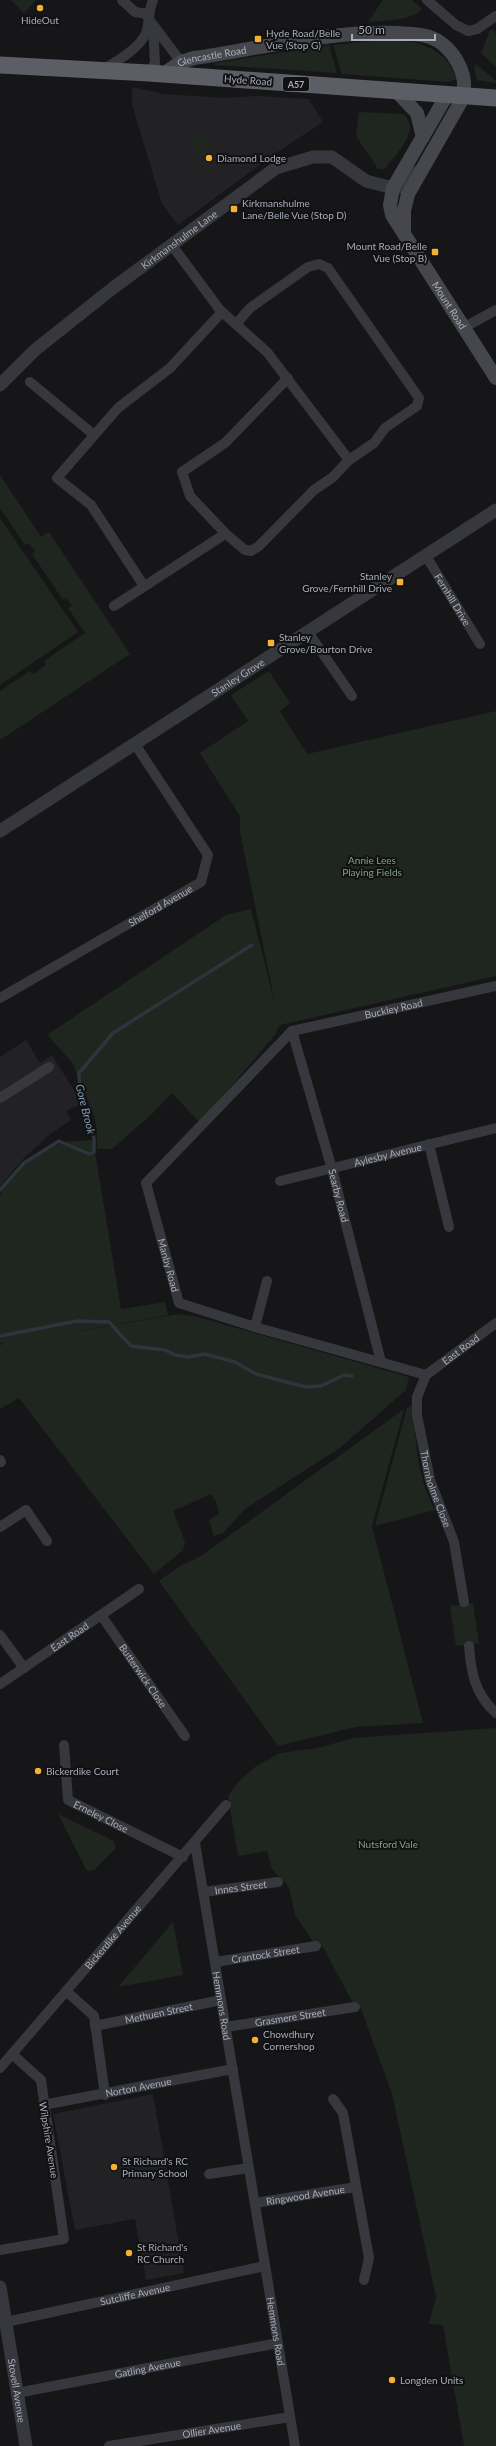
<svg xmlns="http://www.w3.org/2000/svg" width="496" height="2446" font-family="Lato,sans-serif">
<rect width="100%" height="100%" fill="#161618"/>
<g fill="#222225">
<polygon points="132,87 164,94 224,98 257,96 309,99 323,122 276,153 178,225 162,204 132,105"/>
<polygon points="26,1040 40,1063 52,1055 82,1103 66,1111 71,1120 49,1135 24,1158 0,1186 0,1057"/>
<polygon points="153,2094 184,2273 146,2280 135,2219 75,2230 53,2114"/>
</g>
<g fill="#1e261f">
<polygon points="11,0 36,0 24,13"/>
<path d="M383 0H412L422 9C410 22 384 20 368 22Z"/>
<polygon points="493,29 496,33 496,67 481,53 490,30"/>
<path d="M380 40C413 39 444 44 457 79L448 82 342 74 333 45Z"/>
<polygon points="329,45 337,73 214,65 214,63"/>
<polygon points="476,64 496,81 496,83 477,80 474,68"/>
<path d="M359 112 404 114C421 132 396 153 385 169H378L356 136Z"/>
<polygon points="206,135 212,155 199,159 193,139"/>
<polygon points="0,475 41,537 49,532 130,654 0,740 0,691 30,671 33,674 46,665 44,661 85,633 68,608 72,606 66,598 63,600 32,554 35,551 29,543 25,545 0,508"/>
<polygon points="0,518 78,632 0,685"/>
<polygon points="269,671 290,703 280,711 307,754 496,711 496,976 280,1025 275,1035 200,1123 172,1093 152,1114 112,1149 97,1149 97,1130 94,1115 72,1062 47,1035 226,915 251,909 276,1008 240,832 240,816 200,753 248,721 231,695"/>
<path d="M93 1140 121 1309 165 1302 168 1315 45 1337 178 1314 198 1317 409 1377 406 1390 341 1447 245 1509 223 1533 214 1536 209 1520 219 1514 216 1502 211 1494 173 1511 185 1542 183 1550 154 1574 19 1398 0 1409V1345L3 1344 0 1343V1196C7 1175 39 1152 59 1144 69 1140 82 1141 93 1140Z"/>
<path d="M414 1404C415 1441 417 1477 435 1510L375 1526 407 1408Z"/>
<polygon points="404,1409 372,1526 423,1723 356,1727 278,1746 159,1581 180,1566 201,1556"/>
<polygon points="473,1603 479,1643 456,1646 450,1606"/>
<polygon points="496,1728 496,2446 464,2446 443,2325 429,2324 436,2297 392,2094 360,2006 355,2007 323,1947 316,1946 295,1915 289,1887 272,1869 267,1851 238,1856 228,1796 238,1782 255,1767 280,1753 318,1748 353,1738"/>
<polygon points="58,1814 114,1841 116,1848 94,1870 87,1871"/>
<polygon points="173,1922 183,1975 118,1987"/>
</g>
<g fill="none" stroke-linecap="round" stroke-linejoin="round">
<g stroke="#2c353c" stroke-width="3.5">
<polyline points="0,1190 24,1163 59,1141 89,1154 94,1152 94,1138 80,1091 79,1073 113,1033 252,945"/>
<polyline points="0,1336 77,1321 109,1322 131,1346 165,1350 175,1355 188,1357 205,1354 235,1362 256,1374 306,1387 321,1386 344,1375 352,1376"/>
</g>
<g stroke="#37383d" stroke-width="10">
<polyline points="122,0 135,12 148,14"/>
<polyline points="427,0 456,25 468,31 477,29 496,16"/>
<polyline points="148,18 184,66"/>
<path d="M104 69C117 61 140 48 146 33 150 22 148 11 153 0"/>
<polyline points="149,73 155,63 153,25"/>
<polyline points="171,244 220,310 267,352 349,460"/>
<polyline points="237,323 250,308 308,267 319,264 328,268 419,398 417,406 385,428 374,443 349,460 333,477 314,490 259,546 251,551 245,550 226,534 190,496 182,472 225,443 288,378"/>
<polyline points="463,328 496,310"/>
<polyline points="30,382 93,434"/>
<path id="s1" d="M426 556 480 644"/>
<polyline points="144,586 91,505 57,478 118,408 170,368 222,312"/>
<polyline points="114,606 225,534"/>
<polyline points="308,632 352,696"/>
<path id="s2" d="M0 998 201 882 208 855 135 744"/>
<path id="s3" d="M292 1031 146 1183 179 1303 255 1327 426 1375"/>
<path id="s4" d="M292 1031 332 1169 381 1362"/>
<path id="s5" d="M292 1031 496 986"/>
<polyline points="0,1098 49,1067"/>
<polyline points="429,1144 449,1227"/>
<path id="s6" d="M280 1181 496 1128"/>
<polyline points="255,1327 267,1281"/>
<path id="s7" d="M426 1375 417 1397V1415L430 1480 454 1542 464 1602"/>
<path id="s8" d="M426 1375 496 1323"/>
<polyline points="0,1460 1,1462"/>
<polyline points="0,1527 26,1510 47,1541"/>
<path id="s9" d="M101 1615 185 1736"/>
<polyline points="0,1635 24,1668"/>
<path d="M469 1646C471 1673 475 1694 496 1713"/>
<path id="s10" d="M0 1684 139 1589"/>
<path id="s11" d="M64 1745 68 1800 183 1857"/>
<path id="s12" d="M195 1843 295 2446"/>
<path id="s13" d="M203 1892 278 1882"/>
<path id="s14" d="M215 1962 316 1946"/>
<polyline points="66,1991 94,2016 105,2095"/>
<path id="s15" d="M95 2026 221 2000"/>
<path id="s16" d="M226 2027 355 2007"/>
<path id="s17" d="M0 2068 226 1805"/>
<polyline points="333,2099 343,2113 369,2258 364,2280"/>
<path id="s18" d="M43 2105 233 2069"/>
<polyline points="209,2174 249,2168"/>
<path id="s19" d="M255 2203 356 2187"/>
<polyline points="0,2250 64,2239 41,2080 12,2054"/>
<path id="s20" d="M6 2322 265 2266"/>
<path id="s21" d="M17 2393 278 2343"/>
<path id="s22" d="M109 2446 290 2417"/>
</g>
<g stroke="#37383d" stroke-width="13">
<path id="s23" d="M0 385 35 350 113 288 276 168 313 157H332L366 181 393 188 400 187 419 171"/>
<path id="s24" d="M0 831 496 510"/>
<path id="s25" d="M0 2287 26 2446"/>
</g>
<g stroke="#45474d" stroke-width="14">
<path id="s26" d="M163 74 181 62 194 58C261 48 329 31 396 33 408 34 422 33 432 38 443 42 453 53 458 63 465 76 466 90 460 103L408 194 404 211V232"/>
<polyline points="397,92 417,113 423,137"/>
<path id="s27" d="M447 95 393 188 390 205 392 215 496 378"/>
</g>
<polyline stroke="#5b5e65" stroke-width="17" points="0,65 149,73 496,98"/>
</g>
<g fill="#f2b134" stroke="#111113" stroke-width="1.5">
<circle cx="40" cy="8" r="4"/>
<rect x="254" y="35" width="8" height="8" rx="2"/>
<circle cx="209" cy="158" r="4"/>
<rect x="230" y="205" width="8" height="8" rx="2"/>
<rect x="431" y="248" width="8" height="8" rx="2"/>
<rect x="396" y="578" width="8" height="8" rx="2"/>
<rect x="267" y="639" width="8" height="8" rx="2"/>
<circle cx="38" cy="1771" r="4"/>
<circle cx="255" cy="2040" r="4"/>
<circle cx="114" cy="2167" r="4"/>
<circle cx="129" cy="2253" r="4"/>
<circle cx="392" cy="2380" r="4"/>
</g>
<g text-anchor="middle" dominant-baseline="central" stroke-width="4" stroke-linejoin="round" paint-order="stroke">
<rect fill="#111113" stroke="#7b7e86" stroke-width="1" x="283" y="77" width="26" height="14" rx="3"/>
<g font-size="9" font-weight="bold" fill="#a8adb8">
<text x="296" y="84">A57</text>
</g>
<g font-size="10" fill="#a8adb8" stroke="#111113" text-anchor="start">
<text x="40" y="20" text-anchor="middle">HideOut</text>
<text x="266" y="33">Hyde Road/Belle<tspan x="266" dy="12">Vue (Stop G)</tspan></text>
<text x="217" y="158">Diamond Lodge</text>
<text x="242" y="203">Kirkmanshulme<tspan x="242" dy="12">Lane/Belle Vue (Stop D)</tspan></text>
<text x="427" y="246" text-anchor="end">Mount Road/Belle<tspan x="427" dy="12">Vue (Stop B)</tspan></text>
<text x="392" y="576" text-anchor="end">Stanley<tspan x="392" dy="12">Grove/Fernhill Drive</tspan></text>
<text x="279" y="637">Stanley<tspan x="279" dy="12">Grove/Bourton Drive</tspan></text>
<text x="46" y="1771">Bickerdike Court</text>
<text x="263" y="2034">Chowdhury<tspan x="263" dy="12">Cornershop</tspan></text>
<text x="122" y="2161">St Richard's RC<tspan x="122" dy="12">Primary School</tspan></text>
<text x="137" y="2247">St Richard's<tspan x="137" dy="12">RC Church</tspan></text>
<text x="400" y="2380">Longden Units</text>
</g>
<g font-size="10" fill="#a8adb8" stroke="#111113">
<text stroke="none"><textPath href="#s26" startOffset="53">Glencastle Road</textPath></text>
<text transform="translate(248 80) rotate(4)">Hyde Road</text>
<text stroke="none"><textPath href="#s23" startOffset="231">Kirkmanshulme Lane</textPath></text>
<text stroke="none"><textPath href="#s27" startOffset="242">Mount Road</textPath></text>
<text stroke="none"><textPath href="#s1" startOffset="51">Fernhill Drive</textPath></text>
<text stroke="none"><textPath href="#s24" startOffset="283">Stanley Grove</textPath></text>
<text stroke="none"><textPath href="#s2" startOffset="185">Shelford Avenue</textPath></text>
<text stroke="none"><textPath href="#s5" startOffset="104">Buckley Road</textPath></text>
<text stroke="none"><textPath href="#s6" startOffset="111">Aylesby Avenue</textPath></text>
<text stroke="none"><textPath href="#s4" startOffset="171">Searby Road</textPath></text>
<text stroke="none"><textPath href="#s3" startOffset="296">Manby Road</textPath></text>
<text stroke="none"><textPath href="#s8" startOffset="43">East Road</textPath></text>
<text stroke="none"><textPath href="#s7" startOffset="118">Thornholme Close</textPath></text>
<text stroke="none"><textPath href="#s10" startOffset="84">East Road</textPath></text>
<text stroke="none"><textPath href="#s9" startOffset="74">Butterwick Close</textPath></text>
<text stroke="none"><textPath href="#s11" startOffset="92">Erneley Close</textPath></text>
<text stroke="none"><textPath href="#s13" startOffset="38">Innes Street</textPath></text>
<text stroke="none"><textPath href="#s17" startOffset="173">Bickerdike Avenue</textPath></text>
<text stroke="none"><textPath href="#s14" startOffset="51">Crantock Street</textPath></text>
<text stroke="none"><textPath href="#s12" startOffset="165">Hemmons Road</textPath></text>
<text stroke="none"><textPath href="#s15" startOffset="65">Methuen Street</textPath></text>
<text stroke="none"><textPath href="#s16" startOffset="65">Grasmere Street</textPath></text>
<text stroke="none"><textPath href="#s18" startOffset="97">Norton Avenue</textPath></text>
<text transform="translate(49 2140) rotate(81)">Wilpshire Avenue</text>
<text stroke="none"><textPath href="#s19" startOffset="51">Ringwood Avenue</textPath></text>
<text stroke="none"><textPath href="#s20" startOffset="132">Sutcliffe Avenue</textPath></text>
<text stroke="none"><textPath href="#s12" startOffset="495">Hemmons Road</textPath></text>
<text stroke="none"><textPath href="#s21" startOffset="133">Gatling Avenue</textPath></text>
<text stroke="none"><textPath href="#s25" startOffset="105">Stovell Avenue</textPath></text>
<text stroke="none"><textPath href="#s22" startOffset="104">Ollier Avenue</textPath></text>
</g>
<g font-size="10" fill="#7fa381" stroke="#111113">
<text x="372" y="860">Annie Lees<tspan x="372" dy="12">Playing Fields</tspan></text>
<text x="388" y="1844">Nutsford Vale</text>
</g>
<g font-size="11" font-style="italic" fill="#7f9bb3" stroke="#111113">
<text transform="translate(86 1109) rotate(76)">Gore Brook</text>
</g>
</g>
<path d="M352 34v6h83v-6" fill="none" stroke="#a8adb8" stroke-width="2"/>
<text x="358" y="34" font-size="12" fill="#a8adb8" stroke="#111113" stroke-width="3" paint-order="stroke">50 m</text>
</svg>
